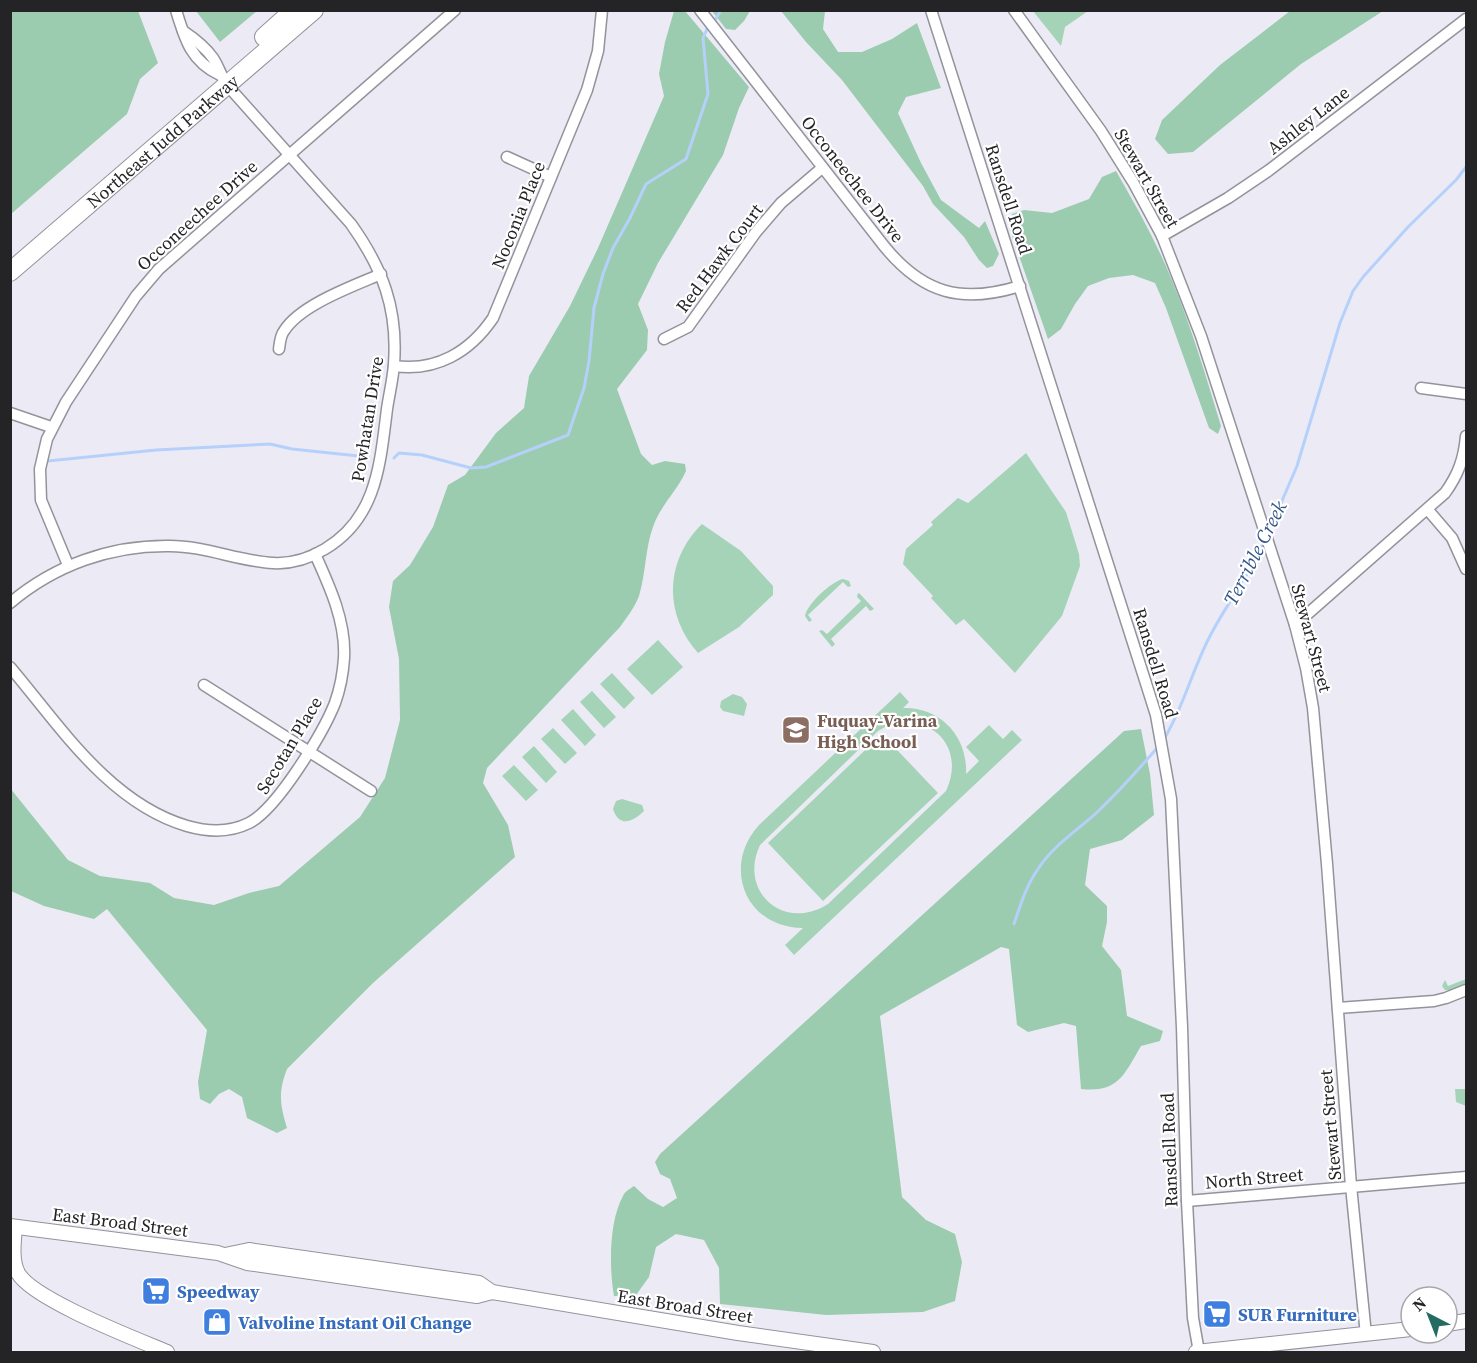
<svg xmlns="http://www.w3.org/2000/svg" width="1477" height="1363" font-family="'Source Serif 4',serif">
<rect width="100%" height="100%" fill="#ecebf5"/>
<g fill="#a5d3b7" fill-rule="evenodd">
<polygon points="1033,11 1088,11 1065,27 1061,46"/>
<polygon points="1026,453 1066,512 1079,554 1080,566 1062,616 1015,673 964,619 956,625 931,598 933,596 903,564 906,549 933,525 931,522 958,498 968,503"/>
<path d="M702 524 741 551 773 586V595L739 627 698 653C663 614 665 560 702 524Z"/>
<path d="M843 579 849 581 851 586 848 587 843 582 808 615 812 620 809 622 805 616C807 604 832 581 843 579Z"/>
<polygon points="858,593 860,594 874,609 870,611 866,606 831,639 835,644 832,647 819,631 822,630 827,634 861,601 857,597"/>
<polygon points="658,640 683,667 652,695 627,669"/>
<polygon points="612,673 635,698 624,709 600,684"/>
<polygon points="592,691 616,717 604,728 580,702"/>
<path d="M900 692 909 702 903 708C941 707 968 737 966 774L979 761 966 747 989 725 1003 739 1012 730 1022 740 794 955 785 945 803 928C746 928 721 867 759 825ZM902 722C942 721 963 755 946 791L828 904C784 932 738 892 760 845L878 731 885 727Z"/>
<polygon points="733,694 742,697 747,704 744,716 723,711 720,707 721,701"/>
<polygon points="573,709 596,735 585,746 561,720"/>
<polygon points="553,728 577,753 565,764 541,739"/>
<polygon points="882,734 938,793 823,901 768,843"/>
<polygon points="534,746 557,772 546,783 522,757"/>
<polygon points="514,765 538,790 526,801 502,776"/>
<path d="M622 799 642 805 644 811C633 822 619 828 613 809L616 801Z"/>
<polygon points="1466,979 1466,985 1451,991 1445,990 1442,986 1445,980 1448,986"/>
<polygon points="1455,1089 1466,1089 1466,1106 1456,1102"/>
</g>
<g fill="#9bccaf">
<polygon points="11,10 138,11 158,63 140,79 127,114 11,214"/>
<polygon points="196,11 257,11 220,42"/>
<path d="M674 11H685L749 87 739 108 723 155 658 263 638 304 648 330 647 350 617 389 641 454 652 465 665 461 685 464 686 471C677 491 660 506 653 527 645 549 646 573 639 596 635 607 627 617 620 627L487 768 483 783 508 825 515 857 373 983 287 1069C278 1092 280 1105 287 1128L277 1133 247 1118 242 1097 229 1089 219 1094 210 1104 200 1099 198 1082 207 1030 107 909 94 919 44 906 11 891 10 788 68 860 100 876 150 883 174 898 214 905 249 893 279 886 360 817 385 778 400 720 399 659 389 607 393 581 410 565 433 527 448 485 465 475 496 433 524 408 529 376 570 306 598 248 664 96 659 74 665 42Z"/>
<polygon points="712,11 750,11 744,21 735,30 726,29"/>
<polygon points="781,11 825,11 823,29 838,52 862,52 892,39 917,23 941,88 906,97 898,113 921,163 941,200 979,228 985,221 999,254 993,266 987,268 979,260 964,237 933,204 923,186 842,80 806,42"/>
<polygon points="1290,11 1383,11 1301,64 1193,152 1168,154 1155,139 1162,120 1220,65"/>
<path d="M1116 171C1136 206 1156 241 1171 278 1191 326 1206 376 1221 426L1218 434 1209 428 1166 308 1155 283 1133 275 1109 278 1088 286 1075 304 1061 329 1048 339 1009 227 1012 214 1024 210 1052 213 1089 199 1102 177Z"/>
<path d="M1141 729 1150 774 1154 815 1122 840 1090 849 1085 885 1107 906V922L1102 946 1121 970 1127 1016 1163 1031 1160 1041 1141 1046C1124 1075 1118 1093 1081 1089L1076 1026 1064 1023 1028 1032 1017 1025 1009 949 1001 947 880 1016 902 1197 926 1220 955 1234 962 1262 955 1301 923 1312 826 1315 720 1304 719 1268 704 1240 676 1234 656 1247 649 1277 636 1295 614 1296C609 1267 609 1221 623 1196 625 1191 630 1189 634 1186L648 1199 663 1207 677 1198 670 1179 660 1174 655 1162 660 1154 1124 731Z"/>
</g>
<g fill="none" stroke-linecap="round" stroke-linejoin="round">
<g stroke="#b5d1fb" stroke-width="3">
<polyline points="714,22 721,10"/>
<polyline points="394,458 399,453 422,455 471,468 486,467 568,435 584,388 589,361 594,308 603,274 613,248 630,218 646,184 686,159 708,94 703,38 707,29"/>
<polyline points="48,461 156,450 270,444 292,449 368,457"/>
<polyline points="1269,531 1297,466 1340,323 1353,291 1363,277 1408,227 1456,180 1466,167"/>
<path d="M1164 739C1183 708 1192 671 1209 638 1225 606 1249 576 1264 542"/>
<path d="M1014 924C1020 906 1026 886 1038 869 1052 847 1075 832 1094 815 1117 794 1138 770 1158 747"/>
</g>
<g stroke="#93939c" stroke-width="13">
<g id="street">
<path d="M176 10C185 40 191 61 220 75"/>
<path d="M700 10 884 246C923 294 962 304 1020 286"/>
<polyline points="931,10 1143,674 1156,715 1171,799 1182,1027 1187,1201 1193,1318 1199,1352"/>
<polyline points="1014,10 1101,131 1133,182 1162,236 1201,336 1295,625 1306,668 1313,708 1327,864 1351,1186 1366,1335"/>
<polyline points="507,157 551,177"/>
<polyline points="1162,236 1228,198 1268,171 1466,19"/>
<polyline points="664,339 688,327 756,232 781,203 822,168"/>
<path d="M279 349C280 343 280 336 284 331 300 305 353 286 381 274"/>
<path d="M394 366C436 372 470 352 493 318L587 90 598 51 602 10"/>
<polyline points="1421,388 1466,394"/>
<polyline points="10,413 51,427"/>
<polyline points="1428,510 1452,538 1466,569"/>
<polyline points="68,565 41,500 40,469 47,439 66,402 136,296 159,269 455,10"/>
<path d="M10 603C55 565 111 545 170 546 205 546 238 561 273 563 291 564 310 558 325 549 377 518 380 464 387 409 389 395 393 379 394 364 398 309 383 269 351 224L227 85C221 76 219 67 213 58 205 47 195 39 183 31"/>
<path d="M1295 625 1445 493C1458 475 1464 459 1466 436"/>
<path d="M10 667C60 726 109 803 187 826 208 832 229 833 249 823 277 809 323 733 335 703 340 689 343 674 344 658 346 622 330 587 315 554"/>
<polyline points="204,685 371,791"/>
<polyline points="1338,1008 1434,1001 1446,998 1466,990"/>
<polyline points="1187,1201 1466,1177"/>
</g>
</g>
<g stroke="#93939c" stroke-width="16">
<g id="secondary">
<polyline points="10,1226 218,1253 247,1263 477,1296 492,1292"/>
<path d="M15 1227C14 1241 11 1260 18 1273 32 1299 136 1339 167 1352"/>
<polyline points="225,1255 249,1250 458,1280 479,1283 492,1292 738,1333 873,1352"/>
<polyline points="1447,1324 1466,1321"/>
<polyline points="1196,1352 1411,1329"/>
</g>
</g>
<g stroke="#93939c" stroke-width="20">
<g id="highway">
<polyline points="264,37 294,10"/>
<path id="s1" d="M10 272 314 10"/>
</g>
</g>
<use href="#street" stroke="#fff" stroke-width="10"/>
<use href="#secondary" stroke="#fff" stroke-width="14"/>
<use href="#highway" stroke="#fff" stroke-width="18"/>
</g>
<defs>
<g id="school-square" transform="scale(1.5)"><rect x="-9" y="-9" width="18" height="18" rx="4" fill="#8d6e63" stroke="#fff"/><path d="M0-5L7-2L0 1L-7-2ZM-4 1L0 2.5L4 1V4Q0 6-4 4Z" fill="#fff"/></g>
<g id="supermarket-square" transform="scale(1.5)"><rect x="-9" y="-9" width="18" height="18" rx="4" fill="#3f7fe0" stroke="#fff"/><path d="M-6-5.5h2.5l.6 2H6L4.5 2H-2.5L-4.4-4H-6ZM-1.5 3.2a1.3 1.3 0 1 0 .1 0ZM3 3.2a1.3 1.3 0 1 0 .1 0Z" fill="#fff"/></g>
<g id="shop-square" transform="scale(1.5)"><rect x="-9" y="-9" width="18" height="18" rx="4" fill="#3f7fe0" stroke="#fff"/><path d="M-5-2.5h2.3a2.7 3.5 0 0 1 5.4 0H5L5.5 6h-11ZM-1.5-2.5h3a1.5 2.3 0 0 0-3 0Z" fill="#fff"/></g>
</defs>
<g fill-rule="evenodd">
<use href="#school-square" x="796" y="730"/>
<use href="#supermarket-square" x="156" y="1291"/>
<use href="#supermarket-square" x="1217" y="1314"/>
<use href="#shop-square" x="217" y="1322"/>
</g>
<g text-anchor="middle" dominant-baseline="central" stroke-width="4.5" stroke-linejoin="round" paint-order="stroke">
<g font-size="18" fill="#242427" stroke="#fff">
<text transform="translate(1308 120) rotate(-38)">Ashley Lane</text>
<text stroke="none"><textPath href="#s1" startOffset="201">Northeast Judd Parkway</textPath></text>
<text transform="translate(1147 178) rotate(60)">Stewart Street</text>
<text transform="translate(853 179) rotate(52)">Occoneechee Drive</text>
<text transform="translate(1009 199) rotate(72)">Ransdell Road</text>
<text transform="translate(197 215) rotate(-42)">Occoneechee Drive</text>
<text transform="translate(518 215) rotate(-68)">Noconia Place</text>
<text transform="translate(719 258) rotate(-53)">Red Hawk Court</text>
<text transform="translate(367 419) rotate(-81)">Powhatan Drive</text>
<text transform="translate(1312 638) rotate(75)">Stewart Street</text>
<text transform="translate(1156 663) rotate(73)">Ransdell Road</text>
<text transform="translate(289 745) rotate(-59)">Secotan Place</text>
<text transform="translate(1330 1125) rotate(-95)">Stewart Street</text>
<text transform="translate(1169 1150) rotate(-92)">Ransdell Road</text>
<text transform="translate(1254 1178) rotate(-5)">North Street</text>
<text transform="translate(120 1222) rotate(7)">East Broad Street</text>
<text transform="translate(685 1306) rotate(9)">East Broad Street</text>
</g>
<g font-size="18" font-weight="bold" fill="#785e54" stroke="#fff" text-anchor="start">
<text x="817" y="720">Fuquay-Varina<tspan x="817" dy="21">High School</tspan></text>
</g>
<g font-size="18" font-weight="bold" fill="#366cbe" stroke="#fff" text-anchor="start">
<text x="177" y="1291">Speedway</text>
<text x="1238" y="1314">SUR Furniture</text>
<text x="238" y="1322">Valvoline Instant Oil Change</text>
</g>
<g font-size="20" font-style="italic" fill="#35578c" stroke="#fff">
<text transform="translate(1255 553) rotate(-63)">Terrible Creek</text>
</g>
</g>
<rect width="1477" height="1363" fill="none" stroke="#242427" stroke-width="24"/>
<g transform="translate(1429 1315) rotate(318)"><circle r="28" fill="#ffffff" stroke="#a7a7a9" stroke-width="1.5"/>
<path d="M0-4.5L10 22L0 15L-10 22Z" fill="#246c63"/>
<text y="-9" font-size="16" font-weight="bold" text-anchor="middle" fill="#242427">N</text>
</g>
</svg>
